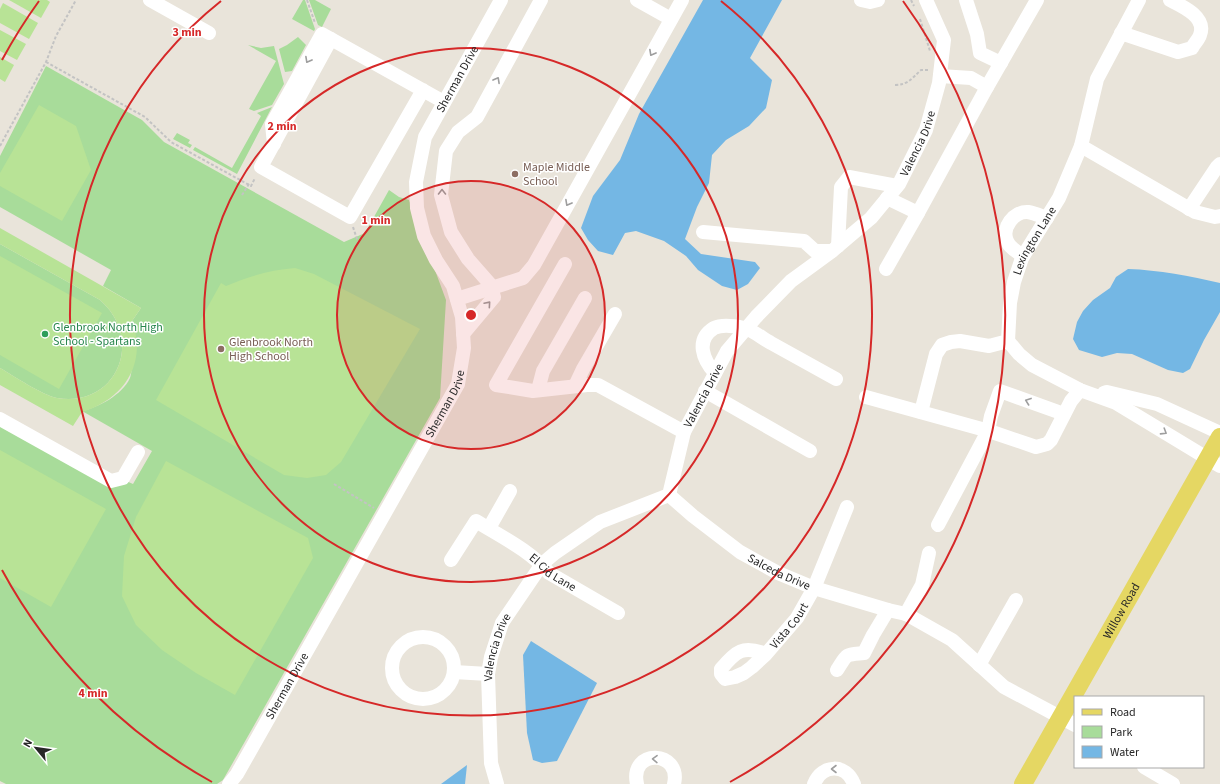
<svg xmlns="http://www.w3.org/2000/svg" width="1220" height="784" font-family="'Source Sans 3',sans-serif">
<rect width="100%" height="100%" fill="#e9e4da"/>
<g fill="#a8dc9a">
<polygon points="303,0 305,0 315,29 314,31 292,19"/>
<polygon points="309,0 315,0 331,9 322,27 318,25"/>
<polygon points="298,37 306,45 292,71 285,72 279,49 287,45"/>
<polygon points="248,45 261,48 274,46 284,84 272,105 254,111 249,109 276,61"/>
<path d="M46 66 142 120 164 142 344 242 365 233 389 190 399 197 409 200 446 300 440 398 223 780 217 784H6L0 781V425L133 484 152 451 82 411C99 407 122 395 130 378 133 371 134 338 135 328L132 321 141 308 103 286 111 270 0 207V156Z"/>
<polygon points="272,107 237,174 193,150 195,147 232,168 261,116 257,113"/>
<polygon points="177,133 190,140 188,143 192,145 190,148 173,139"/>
<path d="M0 244 100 300C145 339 117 408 57 398 42 395 14 376 0 368Z"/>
</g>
<g fill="#b8e396">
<polygon points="9,0 47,0 50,2 41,18"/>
<polygon points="3,3 38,23 29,39 0,23 0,9"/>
<polygon points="0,30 26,44 17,60 0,51"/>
<polygon points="0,57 14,65 5,82 0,79"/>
<polygon points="39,105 76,126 91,170 62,221 0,186 0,173"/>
<path d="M0 228 141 308 132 321C148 364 123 400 82 412L73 426 0 385V368C14 376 42 395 57 398 117 408 145 339 100 300L0 244Z"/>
<polygon points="0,256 102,313 59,389 0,355"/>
<path d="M295 268 314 274 420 329 341 462 326 475 307 478 284 475 156 400 221 283 226 286C250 276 270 270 295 268Z"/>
<polygon points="0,450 106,509 51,607 0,578"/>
<polygon points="166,461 308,538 313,558 235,695 196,673 162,650 136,625 122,596 124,556 136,517"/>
</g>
<g fill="#74b7e4">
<polygon points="703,0 782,0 750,58 772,80 766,108 749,126 726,140 712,155 709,183 697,207 685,239 701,254 755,262 760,268 748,284 737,290 722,286 698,270 686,256 664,241 636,231 625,233 613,255 598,251 588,240 581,228 593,196 620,160 639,114"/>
<path d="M1128 269C1159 270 1190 276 1220 283V312L1204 340 1190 369 1183 373 1168 370 1132 354 1117 353 1102 357 1079 350 1073 339 1077 322 1083 311 1093 300 1110 288 1116 277Z"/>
<polygon points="531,641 597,683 557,761 542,763 533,760 527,733 523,655"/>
<polygon points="467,765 465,784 441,784"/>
</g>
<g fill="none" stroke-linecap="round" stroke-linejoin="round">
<g stroke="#c3c3c3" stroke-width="2" stroke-dasharray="3 2" stroke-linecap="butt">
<polyline points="307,0 315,23"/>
<polyline points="911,0 914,6"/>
<polyline points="920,19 930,51"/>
<polyline points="46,62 145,117 171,142 251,186 255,178"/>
<path d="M895 85C908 85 912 78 921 70H928"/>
<polyline points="0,146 46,62 56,36 76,0"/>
<polyline points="242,195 249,184"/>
<polyline points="353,227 358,242"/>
<polyline points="334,484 374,508"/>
</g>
<g stroke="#fff" stroke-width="14">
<polyline points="150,0 209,33"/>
<polyline points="637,0 671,19"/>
<polyline points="861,0 870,2 878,0"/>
<polyline points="966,0 977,34 980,53 1001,63"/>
<path d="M1121 33 1178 52 1192 48C1194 44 1199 39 1200 35 1207 17 1182 6 1170 0"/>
<polyline points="940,76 971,78 987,87 1037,0"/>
<polyline points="423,90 350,217 261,167 331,39 444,102"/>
<polyline points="274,144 272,124 322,34 331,39"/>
<polyline points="1081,146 1195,212 1215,217 1220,216"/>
<polyline points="887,198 918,213 987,87"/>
<polyline points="1189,209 1217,167 1220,164"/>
<polyline points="703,232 804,241 815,251 832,251"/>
<polyline points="838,246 841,187 849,177 897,186"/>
<path d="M1023 256C1017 252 1009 247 1007 241 1001 228 1014 211 1028 212 1034 213 1041 216 1047 218"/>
<polyline points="565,264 496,385 533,391 587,385 598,385 684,432"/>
<polyline points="886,269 918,213"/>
<polyline points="457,299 523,278 534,265 682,0"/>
<polyline points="463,334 494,297 490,284 468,259 451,232 441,195 446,151 458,132 477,117 541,0"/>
<polyline points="1008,341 1019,354 1032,365 1080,390 1116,403 1220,466"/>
<path d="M715 373C703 360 695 340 714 328 722 324 735 326 744 328 753 330 763 339 771 343 793 355 814 367 836 379"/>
<polyline points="575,386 583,369 615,314"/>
<polyline points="538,390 543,371 585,298"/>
<polyline points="705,391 810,451"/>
<polyline points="1104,393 1107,392 1157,404 1220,433"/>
<polyline points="866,397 989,431 1036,447 1047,444 1051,440 1071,401 1080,390"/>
<path id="s1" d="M921 412 936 354 942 345 951 342 960 341 989 346 1008 341 1010 303 1014 282 1022 258 1059 198 1081 146 1097 79 1139 0"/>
<polyline points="0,419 111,481 123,478 138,452"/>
<path id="s2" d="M669 495 693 516 740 552 778 573 814 588 888 610 906 614 952 640 1004 687 1075 725"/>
<polyline points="938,525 988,431 991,416 1000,391 1064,414"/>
<polyline points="489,528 510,491"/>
<path id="s3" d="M451 560 476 521C500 536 531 551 549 573L618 613"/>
<polyline points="906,614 922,585 929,553"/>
<circle cx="423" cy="668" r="31"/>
<path id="s4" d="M766 654C743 645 736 651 721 669V674L725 679 735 677 744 673 752 667 766 654 797 618 814 588 847 507"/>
<polyline points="979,665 1016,600"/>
<path d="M837 670C848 653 844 655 864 653L873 635 888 610"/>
<polyline points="454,672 488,674"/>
<polyline points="1144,767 1173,784"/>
<path id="s5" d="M229 784 237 774 458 384 464 348 462 317 453 286 436 260 424 236 417 208 416 182 425 137 501 0"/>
<path id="s6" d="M497 784 491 763 488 674 491 657 502 623 542 564 555 553 600 522 669 495 684 432 727 351 756 317 791 281 832 251 871 218 899 184 926 130 939 83 944 40 926 0"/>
<path d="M637 784C629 748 682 750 674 784"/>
<path d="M814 784C822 764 846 763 854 784"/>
</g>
<path stroke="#e5d763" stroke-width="18" id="s7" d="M1023 784 1220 437"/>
</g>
<defs><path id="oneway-chevron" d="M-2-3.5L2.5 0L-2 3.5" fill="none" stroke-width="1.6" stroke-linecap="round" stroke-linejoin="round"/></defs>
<g stroke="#9e9e9e">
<use href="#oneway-chevron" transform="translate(652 53) rotate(119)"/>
<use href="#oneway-chevron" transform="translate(308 60) rotate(119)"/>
<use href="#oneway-chevron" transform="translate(497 80) rotate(-61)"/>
<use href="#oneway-chevron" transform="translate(442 192) rotate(-90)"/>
<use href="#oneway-chevron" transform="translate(568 203) rotate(119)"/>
<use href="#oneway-chevron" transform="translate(488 304) rotate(-49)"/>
<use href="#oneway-chevron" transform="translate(1028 401) rotate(-160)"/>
<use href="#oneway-chevron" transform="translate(1164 432) rotate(32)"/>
<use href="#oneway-chevron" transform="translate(655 759) rotate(-179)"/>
<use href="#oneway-chevron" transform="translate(834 769) rotate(180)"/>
</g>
<circle cx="471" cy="315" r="134" fill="#d62828" fill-opacity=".12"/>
<g fill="none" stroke="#d62828" stroke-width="2">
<circle cx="471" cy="315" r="134"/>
<circle cx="471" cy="315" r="267"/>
<path d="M721 1A401 401 0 1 1 221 1"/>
<path d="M212 782A534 534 0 0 1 2 570M2 60A534 534 0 0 1 39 1M903 1A534 534 0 0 1 730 782"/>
</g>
<g fill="#8d6e63" stroke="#fff" stroke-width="1.5">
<circle cx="515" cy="174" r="4"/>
<circle cx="221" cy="349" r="4"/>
</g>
<circle fill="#2e9e5b" stroke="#fff" stroke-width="1.5" cx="45" cy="334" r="4"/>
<g text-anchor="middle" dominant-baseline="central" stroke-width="3" stroke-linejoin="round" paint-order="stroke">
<g font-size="12" fill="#272727" stroke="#fff">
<text stroke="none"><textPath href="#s5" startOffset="786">Sherman Drive</textPath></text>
<text stroke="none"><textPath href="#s6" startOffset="823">Valencia Drive</textPath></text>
<text stroke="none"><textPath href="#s1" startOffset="244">Lexington Lane</textPath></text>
<text stroke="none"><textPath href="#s6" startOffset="487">Valencia Drive</textPath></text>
<text stroke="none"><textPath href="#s5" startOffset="438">Sherman Drive</textPath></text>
<text stroke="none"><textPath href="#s2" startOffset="135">Salceda Drive</textPath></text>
<text stroke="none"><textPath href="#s3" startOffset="139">El Cid Lane</textPath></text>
<text stroke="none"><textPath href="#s7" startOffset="199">Willow Road</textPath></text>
<text stroke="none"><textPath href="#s4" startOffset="150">Vista Court</textPath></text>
<text stroke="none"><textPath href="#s6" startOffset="139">Valencia Drive</textPath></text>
<text stroke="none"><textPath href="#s5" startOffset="114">Sherman Drive</textPath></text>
</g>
<g font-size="12" fill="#785e54" stroke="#fff" text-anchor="start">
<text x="523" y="167">Maple Middle<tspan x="523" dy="14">School</tspan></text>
<text x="229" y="342">Glenbrook North<tspan x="229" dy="14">High School</tspan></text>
</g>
<g font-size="12" fill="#27864d" stroke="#fff" text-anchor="start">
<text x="53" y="327">Glenbrook North High<tspan x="53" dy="14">School - Spartans</tspan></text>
</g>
</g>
<circle cx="471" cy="315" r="6" fill="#d62828" stroke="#fff" stroke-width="2"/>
<g font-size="12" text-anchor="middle" font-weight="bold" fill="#d62828" stroke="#fff" stroke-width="3" stroke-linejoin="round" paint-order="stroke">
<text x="187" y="36">3 min</text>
<text x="282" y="130">2 min</text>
<text x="376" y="224">1 min</text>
<text x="93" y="697">4 min</text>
</g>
<rect x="1074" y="696" width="130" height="72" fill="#ffffff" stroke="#a9a9a9"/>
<rect x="1082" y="709" width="20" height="6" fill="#e5d763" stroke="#a9a9a9"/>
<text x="1110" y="716" font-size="12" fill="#272727">Road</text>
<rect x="1082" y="726" width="20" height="12" fill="#a8dc9a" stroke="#a9a9a9"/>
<text x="1110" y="736" font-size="12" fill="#272727">Park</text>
<rect x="1082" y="746" width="20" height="12" fill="#74b7e4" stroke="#a9a9a9"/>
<text x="1110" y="756" font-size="12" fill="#272727">Water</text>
<g transform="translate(36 748) rotate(299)" stroke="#ffffff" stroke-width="3" paint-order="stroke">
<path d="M0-3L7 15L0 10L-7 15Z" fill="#272727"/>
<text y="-6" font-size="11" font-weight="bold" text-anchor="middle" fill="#272727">N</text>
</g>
</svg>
